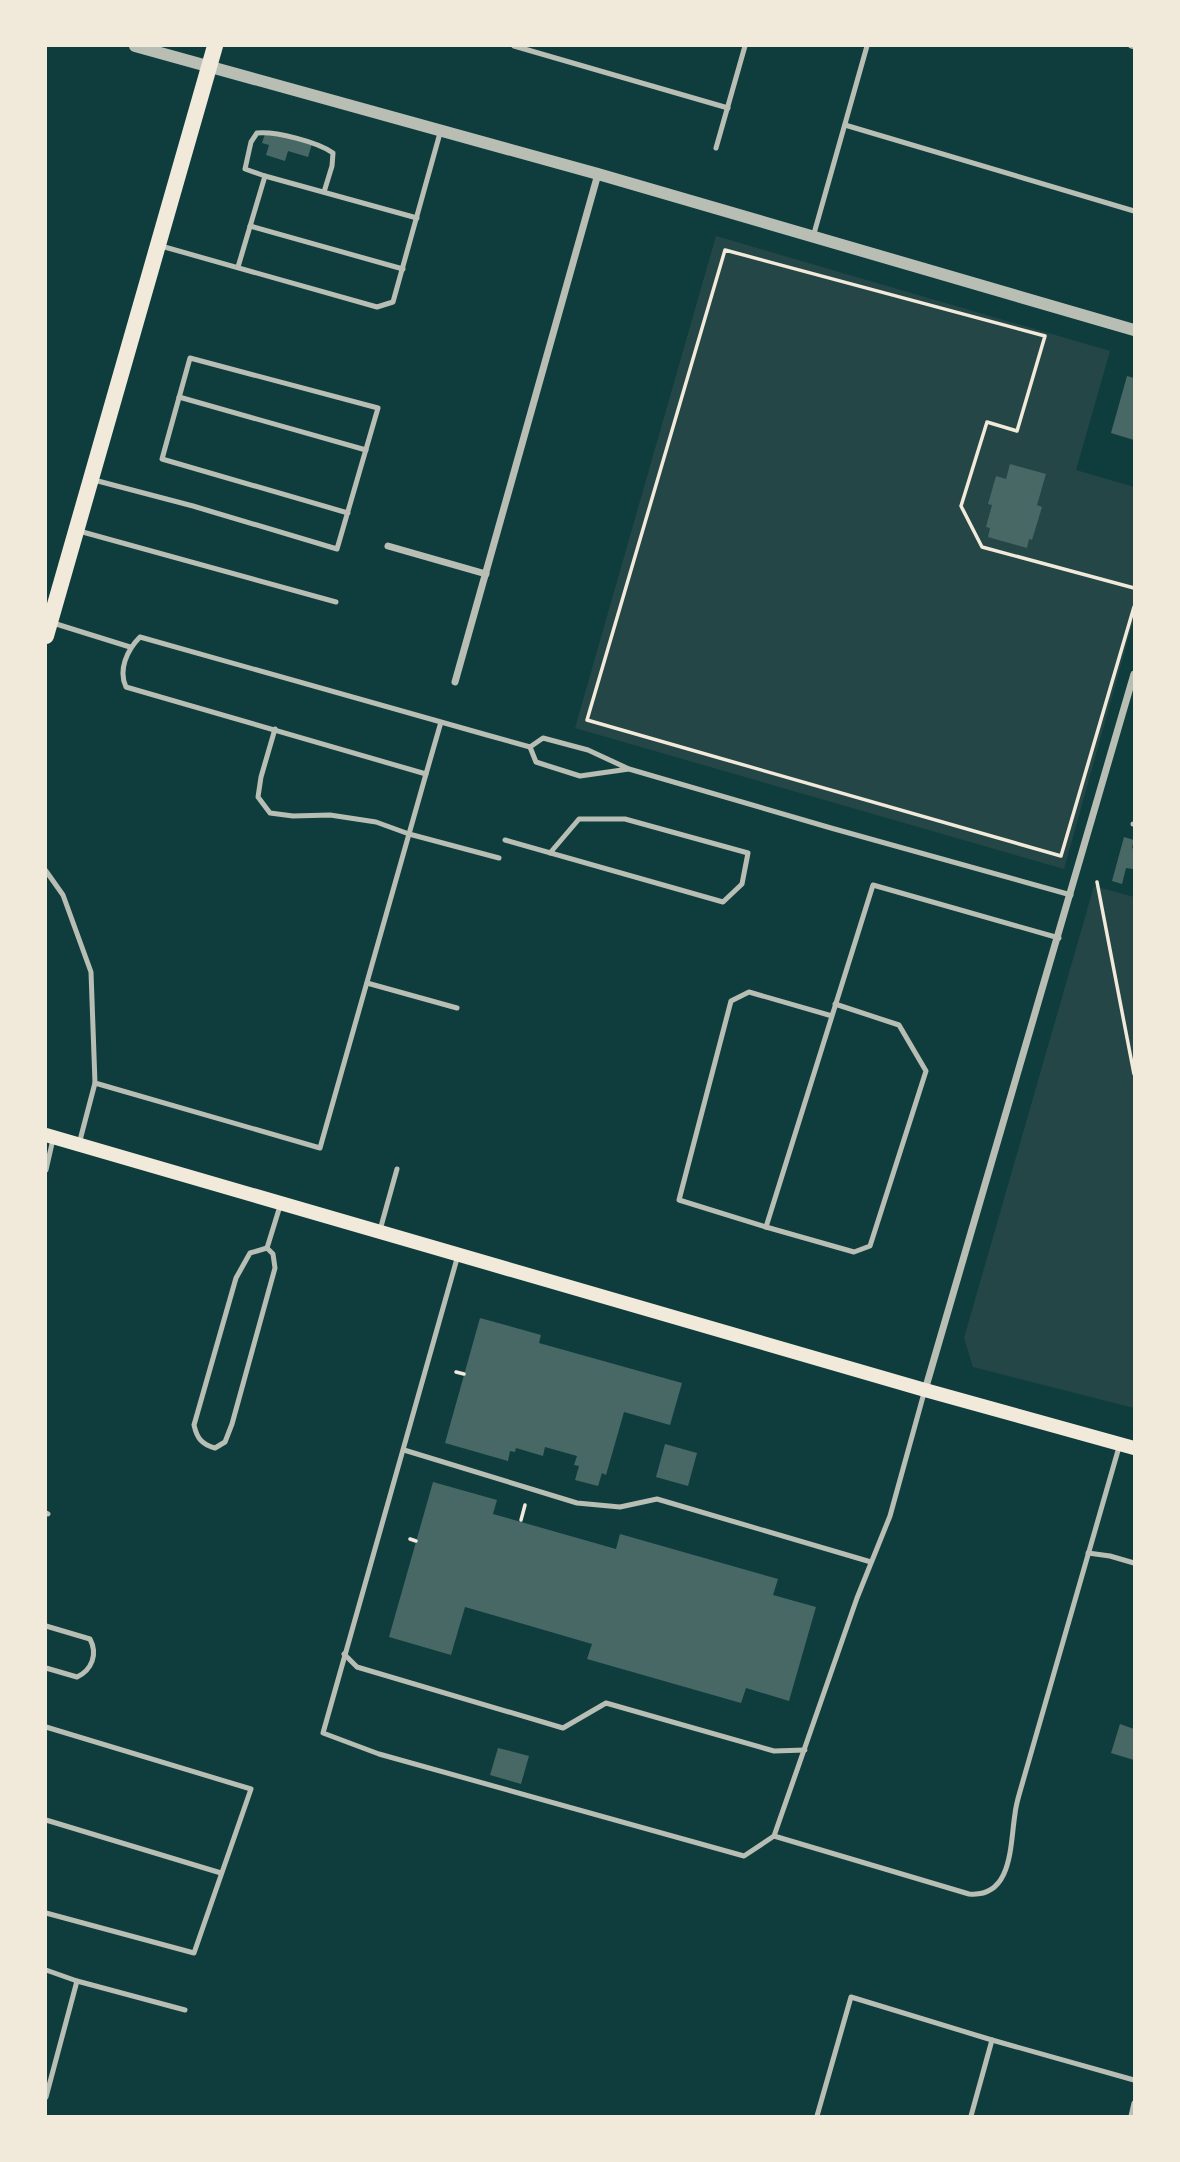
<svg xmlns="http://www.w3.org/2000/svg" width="1180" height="2162" font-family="Mulish,sans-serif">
<rect width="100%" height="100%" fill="#0f3d3e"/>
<g fill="#244646">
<polygon points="716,236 1110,351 1076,470 1134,487 1134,618 1064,869 575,728"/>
<polygon points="1094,886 1134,897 1134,1408 973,1367 964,1338"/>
</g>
<g fill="#486865">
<polygon points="266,131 312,144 308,157 288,151 285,161 266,155 269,145 262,143"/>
<polygon points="1127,376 1134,378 1134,440 1111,433"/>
<polygon points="1010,464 1046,474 1037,505 1042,507 1032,540 1029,539 1027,548 988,537 990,528 986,527 992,505 988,504 996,476 1006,479"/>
<polygon points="1124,837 1134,840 1132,848 1134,849 1134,865 1133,869 1126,868 1122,884 1112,881"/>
<polygon points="480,1318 541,1335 539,1343 682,1383 670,1425 624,1412 606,1475 602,1473 598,1486 575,1480 579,1466 574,1465 577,1456 545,1447 543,1456 516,1448 515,1452 510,1451 508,1461 445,1443"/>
<polygon points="665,1444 697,1453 688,1486 656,1477"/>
<polygon points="433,1482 497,1500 493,1514 616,1549 620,1534 778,1579 773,1595 816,1607 789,1701 746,1688 741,1703 587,1659 592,1644 465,1607 451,1655 389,1637"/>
<polygon points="1120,1724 1134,1729 1134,1760 1111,1753"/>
<polygon points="498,1748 529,1756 521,1784 490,1775"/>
</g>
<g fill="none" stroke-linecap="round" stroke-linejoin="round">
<g stroke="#f1e9da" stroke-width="3.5">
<polyline points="1134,588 982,547 961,506 987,422 1017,431 1045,336 725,250 587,720 1061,856 1134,607"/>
<polyline points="1097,882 1134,1074"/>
<polyline points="456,1372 464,1374"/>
<polyline points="521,1520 525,1505"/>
<polyline points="410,1539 416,1541"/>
</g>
<g stroke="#b8beb3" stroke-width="5">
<polyline points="514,46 728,108"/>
<polyline points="1131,46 1134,47"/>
<polyline points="845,125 1134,211"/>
<polyline points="716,148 745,46"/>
<path d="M265 176 245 169 251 142 257 133C275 131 318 142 333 153L332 166 324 192"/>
<polyline points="250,226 403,269"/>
<polyline points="813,237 867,46"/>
<polyline points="161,246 377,307 393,302 440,133"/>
<polyline points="238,267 265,176 417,218"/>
<polyline points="179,397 366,450"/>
<polyline points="94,480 193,506 337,549 378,408 190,358 162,459 348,513"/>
<polyline points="79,531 336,602"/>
<polyline points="53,623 130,647"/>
<path d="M441 722 426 774 126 687C118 670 127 650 140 637L487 735 530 747"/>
<polyline points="275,729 261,777 258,797 270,813 293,816 330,815 376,822 409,834 499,858"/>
<polyline points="629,769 580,776 536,762 530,747 543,738 588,750 629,769 831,828 1071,895"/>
<polyline points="1133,824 1134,824"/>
<polyline points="505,840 723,902 742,884 748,853 625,819 579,819 550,853"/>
<polyline points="46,871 63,895 91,972 95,1083 320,1148 426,774"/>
<polyline points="367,983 457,1008"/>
<polyline points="832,1016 749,992 731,1001 679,1200 766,1227 873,885 1059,938"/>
<polyline points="79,1144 95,1083"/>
<polyline points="46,1170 53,1139"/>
<polyline points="766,1227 854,1252 870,1246 926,1071 899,1025 835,1004"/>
<polyline points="380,1230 397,1169"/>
<path d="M267 1248 273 1254 275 1268 232 1424 225 1442 215 1448C201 1444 197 1438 194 1425L236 1278 250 1253Z"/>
<polyline points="267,1248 280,1206"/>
<polyline points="458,1255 323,1733 379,1754 744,1856 774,1836 857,1598 890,1516 924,1393"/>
<polyline points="404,1450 577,1503 620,1507 657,1499 871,1562"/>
<polyline points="46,1513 48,1514"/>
<polyline points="1088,1553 1110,1556 1134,1563"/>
<path d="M46 1626 90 1639C98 1654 92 1670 77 1677L46 1668"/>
<polyline points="344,1654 357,1667 563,1728 606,1703 774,1751 805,1750"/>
<polyline points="46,1727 251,1789 194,1953 46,1913"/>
<polyline points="46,1820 221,1873"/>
<path d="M774 1836 969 1894C1013 1898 1010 1844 1015 1814 1016 1803 1020 1792 1023 1781L1119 1447"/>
<polyline points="46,1970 77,1981 46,2097"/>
<polyline points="77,1981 185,2010"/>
<polyline points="817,2116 851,1997 992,2040 1134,2080"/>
<polyline points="971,2116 992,2040"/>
<polyline points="1131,2116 1134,2103"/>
</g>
<g stroke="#b8beb3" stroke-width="7">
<polyline points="388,546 486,574"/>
<polyline points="455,682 598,174"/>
<polyline points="925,1390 1134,674"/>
</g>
<polyline stroke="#b8beb3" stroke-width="12" points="135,46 598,174 1134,330"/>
<polyline stroke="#f1e9da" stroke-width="14" points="46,1135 925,1390 1134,1448"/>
<polyline stroke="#f1e9da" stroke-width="16" points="46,636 215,46"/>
</g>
<rect width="1180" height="2162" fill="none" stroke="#f1e9da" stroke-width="94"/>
</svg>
